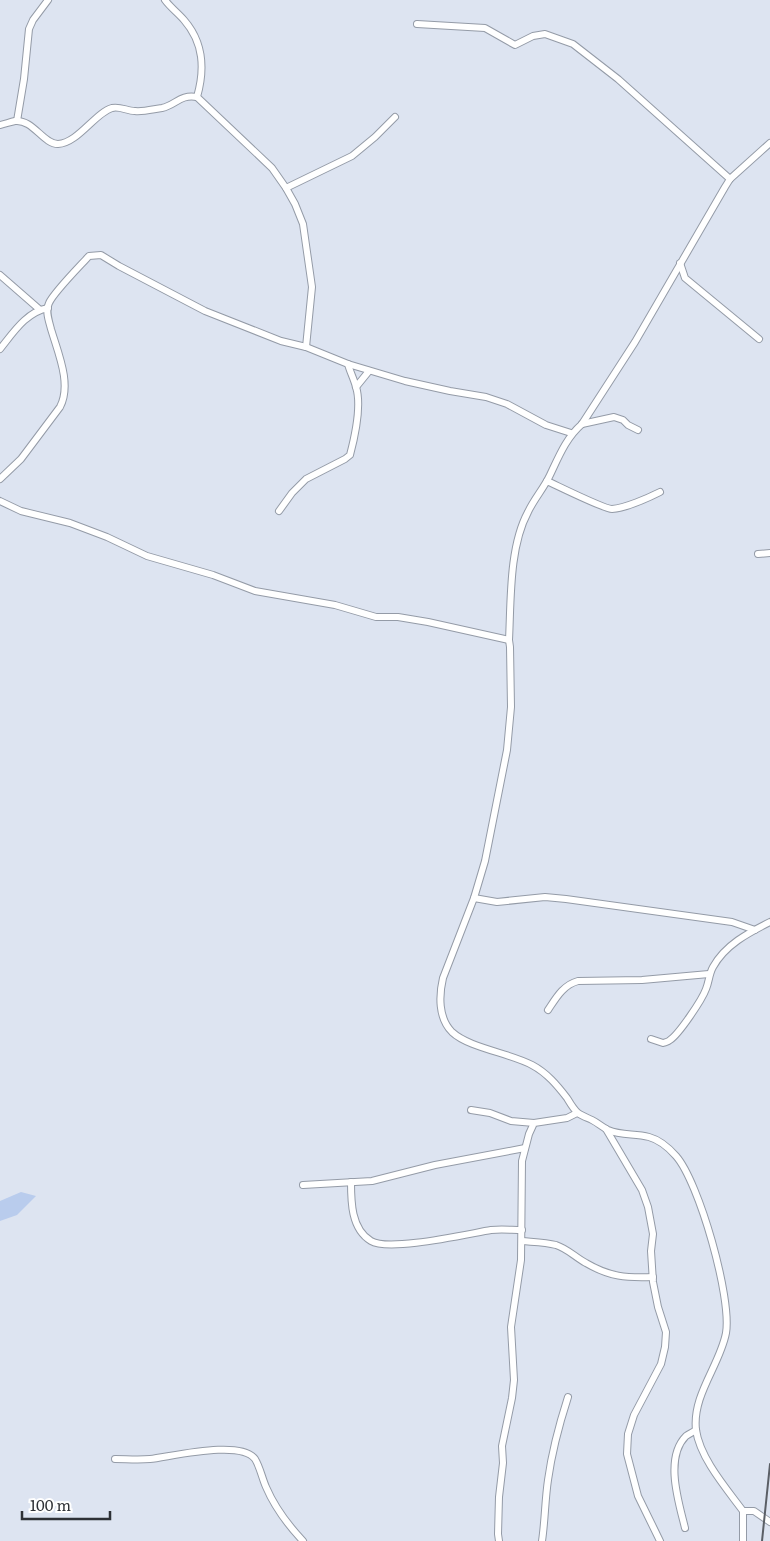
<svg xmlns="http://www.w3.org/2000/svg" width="770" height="1541" font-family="Literata,serif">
<rect width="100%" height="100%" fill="#dde4f1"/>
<polygon fill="#b9cced" points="21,1192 36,1196 17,1215 0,1221 0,1201"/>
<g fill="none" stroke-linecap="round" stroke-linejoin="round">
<g stroke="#949ba7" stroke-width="8">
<g id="minor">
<path d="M165 0C170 7 178 13 184 20 204 43 205 69 197 97L272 168 286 188 295 204 303 224 312 287 306 347"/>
<polyline points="417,24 485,28 515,45 533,36 545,34 573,44 618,79 730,179"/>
<polyline points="17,121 24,79 29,29 33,20 48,0"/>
<path d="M0 125C5 124 10 122 15 121 33 119 43 144 58 144 78 143 95 113 112 108 120 106 127 111 135 111 143 112 154 109 162 108 176 105 180 94 197 97"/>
<path d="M770 143 730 179 725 187 635 342 582 424C566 438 559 456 550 475 544 488 534 499 528 512 509 547 511 601 509 640L510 647 511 707 507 750 485 861 474 898 443 978C439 995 438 1018 452 1032 469 1048 510 1053 532 1065 547 1073 557 1085 567 1098 570 1103 574 1110 578 1113 582 1116 588 1118 592 1120 598 1123 602 1127 608 1130 622 1136 635 1133 649 1137 660 1140 669 1148 676 1156 699 1182 732 1298 726 1333 720 1365 692 1395 696 1430 700 1458 726 1488 743 1511H754L770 1522"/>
<polyline points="286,188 352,156 375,137 395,117"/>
<polyline points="680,263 685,278 759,339"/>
<polyline points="0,275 39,309"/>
<path d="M0 349C13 333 26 312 48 308"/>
<polyline points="356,387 369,371"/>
<polyline points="582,424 614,417 623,420 628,425 638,430"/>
<path d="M0 479 21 459 60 407C72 384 58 353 51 329 49 321 45 311 49 303 54 292 80 266 89 256L101 255 119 266 205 311 281 341 306 347 348 364 405 381 450 391 486 397 507 404 546 425 571 433"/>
<path d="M547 481C558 486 604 509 612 509 625 508 648 498 660 492"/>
<polyline points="0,501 21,511 70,523 107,537 147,556 213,575 255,591 335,605 376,617 398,617 428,622 509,640"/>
<path d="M279 511 292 493 306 479 345 459 350 455C355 436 362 406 356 387 354 379 350 372 348 364"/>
<polyline points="758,554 770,553"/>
<polyline points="474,898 497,902 545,897 566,899 732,922 755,930"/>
<path d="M548 1010C556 998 563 985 578 981L642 980 709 974"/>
<path d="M651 1039 663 1043C666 1042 668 1042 670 1040 679 1034 702 1000 706 989 709 982 709 974 713 967 725 945 748 933 770 922"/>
<polyline points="471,1110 490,1113 511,1121 534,1123"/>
<polyline points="606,1129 642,1190 648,1207 653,1234 651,1251 653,1282 658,1307 666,1332 665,1347 661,1364 634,1415 628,1434 627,1454 638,1496 660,1541"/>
<path d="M351 1182C351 1201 351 1229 371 1241 389 1252 467 1234 491 1230 501 1229 512 1230 522 1230"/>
<polyline points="303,1185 372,1181 435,1165 525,1148"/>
<path d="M522 1241C533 1242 545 1242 556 1245 568 1249 575 1257 586 1263 610 1277 626 1278 653 1277"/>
<path d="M115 1459C126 1459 138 1460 150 1459 170 1457 241 1439 255 1459 260 1467 262 1478 266 1487 275 1508 288 1525 303 1541"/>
<path d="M685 1528C679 1503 664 1458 686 1436 689 1434 693 1432 696 1430"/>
<polyline points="499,1541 498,1534 499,1497 503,1463 502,1446 512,1398 514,1380 511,1327 521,1260 522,1161 529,1134 534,1123 567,1118 577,1113"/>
<path d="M542 1541C545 1521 545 1500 548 1480 552 1451 559 1425 568 1397"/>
<polyline points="743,1541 743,1511"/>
</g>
</g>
<use href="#minor" stroke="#fff" stroke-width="6"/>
<polyline stroke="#5b5f66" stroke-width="2" points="762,1541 770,1464"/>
</g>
<path d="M22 1511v8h88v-8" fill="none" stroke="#2e3136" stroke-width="2.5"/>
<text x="30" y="1511" font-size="15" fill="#2e3136" stroke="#ffffff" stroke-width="4" paint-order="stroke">100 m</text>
</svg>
